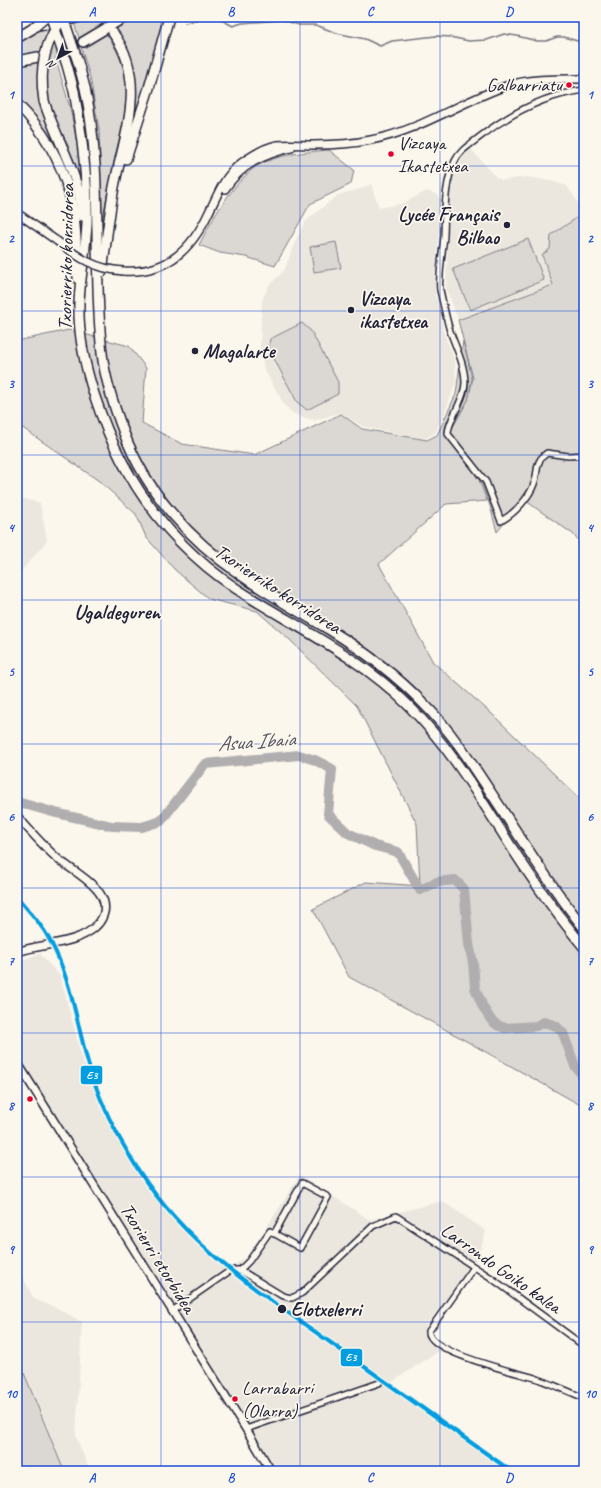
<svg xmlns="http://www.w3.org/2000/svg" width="601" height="1488" font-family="Caveat,sans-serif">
<rect width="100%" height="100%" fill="#fbf7ec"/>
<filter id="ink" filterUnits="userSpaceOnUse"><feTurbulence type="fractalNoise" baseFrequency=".025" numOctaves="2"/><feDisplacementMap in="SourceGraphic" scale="8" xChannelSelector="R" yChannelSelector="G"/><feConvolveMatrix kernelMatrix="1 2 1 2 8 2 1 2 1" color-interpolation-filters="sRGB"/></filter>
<g filter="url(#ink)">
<g fill="#ebe7df">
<polygon points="471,149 496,177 502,180 528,177 551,181 567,186 579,204 581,215 551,235 553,285 458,320 446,288 450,191 453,177 463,157"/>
<polygon points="371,184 379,208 401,204 427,191 436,194 441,199 441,209 435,278 435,298 439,299 443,331 455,361 456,381 445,413 435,433 424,439 364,427 340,413 315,420 302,417 292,413 285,406 264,369 260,348 261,321 262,300 269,285 284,271 298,235 306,221 338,195 363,188"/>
<polygon points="17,497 40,503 47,541 17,576"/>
<polygon points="40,954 60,976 83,1061 106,1117 154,1194 201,1246 228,1269 248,1256 300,1175 370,1220 442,1201 486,1231 479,1255 425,1327 442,1349 389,1384 511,1471 273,1471 172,1311 17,1052 17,961"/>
<polygon points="17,1265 34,1299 59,1309 82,1322 76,1436 90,1471 17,1471"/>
</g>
<g fill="#dbd8d3" stroke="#7e7d87">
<polygon points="42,17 49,34 45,40 40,54 17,58 17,43 29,37 43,27"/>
<polygon points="96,17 121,17 80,41 74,23"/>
<path d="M132 17H166L130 146 135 82 132 63 117 29 107 35C123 57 130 84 126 110 124 125 119 138 116 152 111 175 107 198 102 221L99 129 90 77 81 47Z"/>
<polygon points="52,45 70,108 79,152 81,185 53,121 46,92 47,62"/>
<path d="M40 61C32 103 48 124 64 161 71 177 75 194 77 211L45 132 25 106 17 98V65Z"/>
<path d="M329 150 354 170 351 184 310 204 275 266 246 257 220 253 199 245C212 220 225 196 245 176 249 173 253 168 257 166 278 154 305 152 329 150Z"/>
<polygon points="581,215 584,216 584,459 543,455 532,482 515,510 497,532 490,506 480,479 450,432 468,400 473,378 458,320 553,285 542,255 550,249 551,235"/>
<polygon points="528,239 544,280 470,310 453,269"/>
<polygon points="336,242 341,268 314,272 310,247"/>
<polygon points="302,323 311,331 338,382 338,394 307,410 297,402 271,353 269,345 270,339"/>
<polygon points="69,330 129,346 146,368 142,423 182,444 254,455 341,414 362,429 427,440 437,435 456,394 463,341 472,378 468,400 449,433 479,480 487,501 446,504 379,564 433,662 491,713 584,803 584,1107 459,1037 349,977 313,909 366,882 420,886 417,824 357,706 290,640 257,611 209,599 175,570 146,537 136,514 99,481 17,424 17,341"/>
<polygon points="544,456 584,460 584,546 573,534 523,499 533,482"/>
<polygon points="17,1356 64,1471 17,1471"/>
</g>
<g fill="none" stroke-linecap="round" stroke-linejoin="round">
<g stroke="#787681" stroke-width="1.5">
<polyline points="216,17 233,26 242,23 283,20 299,25 316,25 336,33 365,39 380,46 392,41 436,36 450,37 469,41 487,40 504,34 517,36 537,41 546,41 557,37 564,37 584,43"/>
<polyline points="185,23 199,20 203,17"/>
</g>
<polyline stroke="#b1aeb0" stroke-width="10" points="17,802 56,813 112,826 142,827 161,821 205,764 299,755 315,760 332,769 328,814 348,833 375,846 398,852 420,890 437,882 455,880 464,889 469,944 473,963 475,988 483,1007 491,1020 497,1025 505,1028 536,1026 544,1022 556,1026 563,1033 575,1066 584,1077"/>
<g stroke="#d0ccc9" stroke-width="9" stroke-dasharray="9 4.5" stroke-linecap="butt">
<polyline points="98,17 112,32"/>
<polyline points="39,57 54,53 83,42"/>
</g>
<g stroke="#22223b" stroke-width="8">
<g id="street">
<path d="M584 90C545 95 511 113 481 136 471 144 460 150 455 161 444 183 445 212 444 236 443 248 438 279 440 290 443 303 446 318 450 331 456 348 465 365 465 383 465 400 447 422 448 434L486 482 501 521C514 514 529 498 534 484 539 471 534 462 547 453L568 456 584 455"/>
<path d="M474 1267 429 1331C426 1352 518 1373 535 1378 552 1384 568 1391 584 1398"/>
<polyline points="240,1270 249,1261 270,1231 300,1248 328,1197 302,1183 274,1234"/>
<polyline points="172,1311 231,1270 240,1270 281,1295 287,1297 292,1298 302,1293 373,1226 396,1216 490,1277 584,1346"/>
<polyline points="246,1429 379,1383"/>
</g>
</g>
<g stroke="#22223b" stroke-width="10">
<g id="secondary">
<path d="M225 189C241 165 264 154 291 148"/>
<polyline points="17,213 57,241"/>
<path d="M123 271C167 274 192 249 209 212 220 190 225 173 247 159 256 153 267 147 277 145 289 144 302 145 314 145 333 145 352 144 371 140 419 131 460 102 506 86 530 78 559 79 584 79"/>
<path d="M17 816C30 831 44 847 59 860 76 873 115 892 102 918 98 927 88 933 79 937 59 945 37 945 17 952"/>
<polyline points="17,1062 246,1429 271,1471"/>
</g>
</g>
<g stroke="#22223b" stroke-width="12">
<g id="highway">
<polyline points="17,20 40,19"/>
<polyline points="17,27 57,23 80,17"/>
<polyline points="83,42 125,17"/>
<polyline points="17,61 38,57"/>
<path d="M85 88C104 177 92 264 102 353 105 380 114 407 124 433 146 492 190 540 241 575 269 595 300 612 330 630 364 651 396 675 424 704 455 735 477 772 501 808 527 849 554 890 584 928"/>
<path d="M74 91C82 135 88 178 87 223 86 250 80 276 79 303 78 334 85 367 95 397 123 483 173 551 251 598 306 632 363 660 409 706 451 748 480 798 512 848 534 882 558 916 584 947"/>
<path d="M44 101C56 140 80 174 82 216"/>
<path d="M17 104C43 129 61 161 70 196 77 222 76 252 78 279"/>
<polyline points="126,159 149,88 169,17"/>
<path d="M102 272C106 244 109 215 114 187 124 136 148 80 113 33"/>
</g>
</g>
<use href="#street" stroke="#fbf7ec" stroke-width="5"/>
<use href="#secondary" stroke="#fbf7ec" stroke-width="7"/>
<use href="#highway" stroke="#fbf7ec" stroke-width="9"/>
<g stroke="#22223b" stroke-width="10" stroke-linecap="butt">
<path id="secondary-bridge" d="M57 241C79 258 95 269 123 271"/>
</g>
<g stroke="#22223b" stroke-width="12" stroke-linecap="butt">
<g id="highway-bridge">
<polyline points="51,17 67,65 74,91"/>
<polyline points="63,17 78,62 85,88"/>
<polyline points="17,38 32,29 46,17"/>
<path d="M44 101C39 70 44 41 64 17"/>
</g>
</g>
<use href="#secondary-bridge" stroke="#fbf7ec" stroke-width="7"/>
<use href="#highway-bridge" stroke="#fbf7ec" stroke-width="9"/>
<g stroke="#fbf7ec" stroke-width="7">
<path id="rail-1" d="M17 897C28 910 40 922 48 937 73 980 77 1030 92 1076 102 1105 115 1132 131 1158 179 1241 255 1289 331 1343 391 1386 451 1428 511 1471"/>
</g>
<use href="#rail-1" stroke="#009de0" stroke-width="4"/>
</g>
</g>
<path fill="none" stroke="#1d4ed8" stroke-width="1" stroke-opacity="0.55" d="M161 17V1471M300 17V1471M440 17V1471M17 166H584M17 311H584M17 455H584M17 600H584M17 744H584M17 888H584M17 1033H584M17 1177H584M17 1322H584"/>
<g fill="#e4002b" stroke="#fbf7ec" stroke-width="1.5">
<circle cx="569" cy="85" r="3.5"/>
<circle cx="391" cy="154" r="3.5"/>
<circle cx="30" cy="1099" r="3.5"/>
<circle cx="235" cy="1399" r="3.5"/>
</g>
<g fill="#22223b" stroke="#fbf7ec" stroke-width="1.5">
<circle cx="507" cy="225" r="4"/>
<circle cx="351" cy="310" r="4"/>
<circle cx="195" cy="351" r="4"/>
<circle cx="282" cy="1309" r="5"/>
</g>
<g text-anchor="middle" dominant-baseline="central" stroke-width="3.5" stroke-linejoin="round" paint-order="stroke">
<g font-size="19" fill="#22223b" stroke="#fbf7ec" text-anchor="start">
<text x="562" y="85" text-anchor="end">Galbarriatu</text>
<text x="398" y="143">Vizcaya<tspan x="398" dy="23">Ikastetxea</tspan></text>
<text x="242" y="1388">Larrabarri<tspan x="242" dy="23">(Olarra)</tspan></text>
</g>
<g font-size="20" font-weight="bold" fill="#22223b" stroke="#fbf7ec" text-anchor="start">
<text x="499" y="214" text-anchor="end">Lycée Français<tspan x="499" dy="23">Bilbao</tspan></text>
<text x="359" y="298">Vizcaya<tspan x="359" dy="23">ikastetxea</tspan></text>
<text x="203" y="351">Magalarte</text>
</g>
<g font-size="20" fill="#22223b" stroke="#fbf7ec">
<text transform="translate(66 257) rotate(-89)">Txorierriko korridorea</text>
<text transform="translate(278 589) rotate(33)">Txorierriko korridorea</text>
<text transform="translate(158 1258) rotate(58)">Txorierri etorbidea</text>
<text transform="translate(501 1268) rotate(35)">Larrondo Goiko kalea</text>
</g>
<g font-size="20" font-weight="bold" fill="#22223b" stroke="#fbf7ec" text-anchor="start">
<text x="291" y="1309">Elotxelerri</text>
</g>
<g font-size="21" font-weight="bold" fill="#22223b" stroke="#fbf7ec">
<text x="117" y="612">Ugaldeguren</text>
</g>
<g font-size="21" font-style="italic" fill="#545364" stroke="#fbf7ec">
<text transform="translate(256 741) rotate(-4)">Asua Ibaia</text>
</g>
</g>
<g stroke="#fbf7ec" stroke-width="1.5">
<rect x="80" y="1065" width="23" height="20" rx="4" fill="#009de0"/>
<rect x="340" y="1348" width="23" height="19" rx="4" fill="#009de0"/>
</g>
<g font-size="11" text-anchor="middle" font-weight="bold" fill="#fff">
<text x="92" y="1079">E3</text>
<text x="351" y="1361">E3</text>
</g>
<rect width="601" height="1488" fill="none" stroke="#fbf7ec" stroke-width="44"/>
<g transform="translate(58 58) rotate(221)" stroke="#fbf7ec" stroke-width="3" paint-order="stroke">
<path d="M0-3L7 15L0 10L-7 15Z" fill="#22223b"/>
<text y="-6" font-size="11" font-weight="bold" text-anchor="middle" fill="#22223b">N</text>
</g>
<rect x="22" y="22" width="557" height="1444" fill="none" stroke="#1d4ed8" stroke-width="1.5"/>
<g font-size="13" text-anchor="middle" font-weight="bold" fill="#1d4ed8">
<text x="92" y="16">A</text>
<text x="231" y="16">B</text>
<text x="370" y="16">C</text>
<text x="509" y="16">D</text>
<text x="11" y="99">1</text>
<text x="590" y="99">1</text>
<text x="11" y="243">2</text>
<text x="590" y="243">2</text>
<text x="11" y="388">3</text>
<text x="590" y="388">3</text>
<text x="11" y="532">4</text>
<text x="590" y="532">4</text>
<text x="11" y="676">5</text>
<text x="590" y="676">5</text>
<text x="11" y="821">6</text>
<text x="590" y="821">6</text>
<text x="11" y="965">7</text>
<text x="590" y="965">7</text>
<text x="11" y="1110">8</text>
<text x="590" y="1110">8</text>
<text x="11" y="1254">9</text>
<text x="590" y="1254">9</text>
<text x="11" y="1398">10</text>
<text x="590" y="1398">10</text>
<text x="92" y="1482">A</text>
<text x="231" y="1482">B</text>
<text x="370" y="1482">C</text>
<text x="509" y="1482">D</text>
</g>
</svg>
